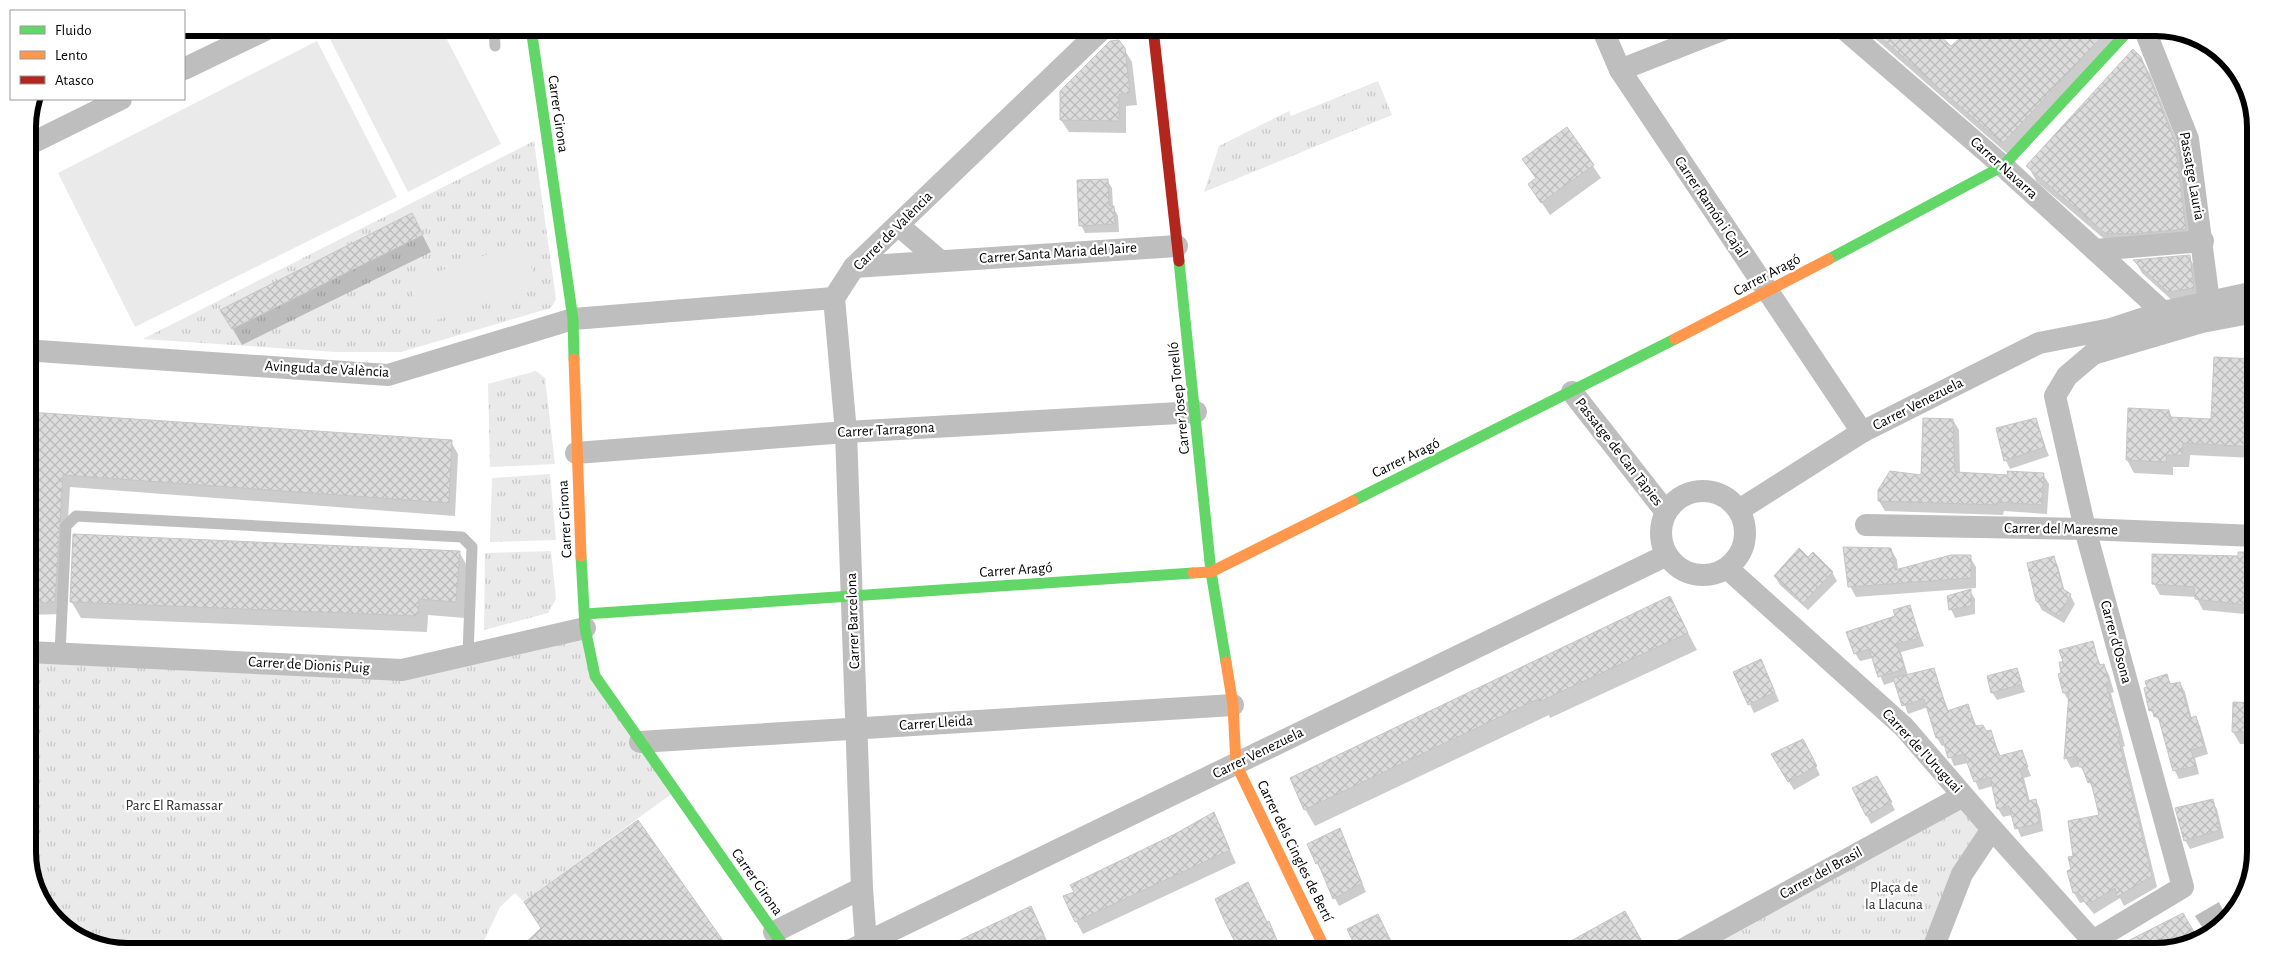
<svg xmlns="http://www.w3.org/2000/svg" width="2283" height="979" font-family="'Alegreya Sans',sans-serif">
<defs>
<pattern id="park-tufts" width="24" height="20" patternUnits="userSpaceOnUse" patternTransform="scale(1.25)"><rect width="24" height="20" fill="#eaeaea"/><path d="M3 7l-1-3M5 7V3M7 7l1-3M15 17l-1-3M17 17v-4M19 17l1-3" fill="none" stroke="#c7c7c7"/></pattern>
<pattern id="building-cross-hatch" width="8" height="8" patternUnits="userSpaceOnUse" patternTransform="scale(1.25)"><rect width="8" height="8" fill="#dcdcdc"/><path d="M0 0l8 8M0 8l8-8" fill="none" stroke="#bbb"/></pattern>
</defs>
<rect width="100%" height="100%" fill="#fff"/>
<g fill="url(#park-tufts)">
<polygon points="1378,81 1392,115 1204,192 1219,146 1289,111 1291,116"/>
<polygon points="534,141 556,299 551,308 401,352 336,352 143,339"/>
<polygon points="536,371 545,378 555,464 490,467 488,384"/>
<polygon points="550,474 556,540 490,542 492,478"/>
<polygon points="551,551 556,599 548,613 484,630 485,553"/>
<polygon points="585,628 595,676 674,792 524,902 515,893 500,907 479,951 127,951 89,944 48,912 28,859 28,652 402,670"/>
<polygon points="1963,796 1992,829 1932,951 1680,951"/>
</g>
<g fill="#eaeaea">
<polygon points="342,28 441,28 501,144 408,192 328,35"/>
<polygon points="317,41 397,197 135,327 58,173"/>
<polygon points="523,242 537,285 425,324 408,282"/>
</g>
<polygon fill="#bcbcbc" points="2219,902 2226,917 2221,923 2218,919 2202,927 2195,916"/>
<g fill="#0003">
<polygon points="1863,28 1930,28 1951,47 1967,34 1980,28 2130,28 2011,157"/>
<polygon points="1124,49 1132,62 1137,105 1126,106 1126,133 1069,132 1061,120"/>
<polygon points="2140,57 2150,74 2184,159 2195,245 2115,248 2037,182 2028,166"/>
<polygon points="1567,128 1601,178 1550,215 1529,184 1536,179 1524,159"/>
<polygon points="1107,180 1112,188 1113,207 1118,216 1119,232 1085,233 1081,225"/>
<polygon points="412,214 431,252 242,345 222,310"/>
<polygon points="2189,257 2196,269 2200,300 2176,304 2142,273 2135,261"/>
<polygon points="2215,358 2255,360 2255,510 2253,506 2254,458 2190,455 2189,467 2173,467 2173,475 2134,473 2127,460 2129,409 2169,411 2173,419 2212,421"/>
<polygon points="28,414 451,442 458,454 455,516 70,487 62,614 28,615"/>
<polygon points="1953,420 1959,430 1960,473 2009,476 2043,474 2049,484 2047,514 2004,511 2003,515 1885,511 1879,501 1922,476"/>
<polygon points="2035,420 2049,456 2010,469 2006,461 1998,429"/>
<polygon points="1891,549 1897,560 1898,570 1970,557 1976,567 1976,588 1856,597 1850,586"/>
<polygon points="459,552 469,569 465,618 428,615 427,632 81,618 71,601"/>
<polygon points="2240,553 2255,554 2255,615 2203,610 2196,597 2160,595 2154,584 2239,557"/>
<polygon points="2053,557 2058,566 2065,592 2070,595 2075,604 2064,623 2042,610 2037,601"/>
<polygon points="1808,558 1832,572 1837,581 1808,610 1780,585 1775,576"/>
<polygon points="1970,591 1975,599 1975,614 1955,618 1951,609"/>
<polygon points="1669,597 1697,650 1550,718 1549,715 1315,826 1305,809"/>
<polygon points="1909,607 1924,646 1901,652 1908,676 1933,669 1949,712 1968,706 1977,727 1986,732 1990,731 2001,757 2021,752 2031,776 2024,778 2030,802 2036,801 2040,809 2043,831 2021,837 2012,815 2003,817 1998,809 1993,786 1979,790 1968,763 1954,766 1946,745 1942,746 1937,738 1928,707 1908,714 1896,681 1884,685 1873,658 1860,661 1855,653"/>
<polygon points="2092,643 2101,666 2104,665 2109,675 2114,692 2111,693 2125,746 2123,747 2157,887 2124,906 2120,898 2094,914 2084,902 2080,903 2074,893 2073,870 2074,857 2100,816 2095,793 2087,777 2080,766 2071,768 2066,758 2069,701 2064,693 2063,674 2064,663"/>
<polygon points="1765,669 1779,701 1754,713 1735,673"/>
<polygon points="2016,670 2025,692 1997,700 1992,692"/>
<polygon points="2166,676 2171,685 2180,683 2185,692 2192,719 2196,718 2200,726 2208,754 2195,758 2199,774 2179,779 2175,771 2162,724 2150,710"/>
<polygon points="2234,704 2255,705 2255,744 2240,744 2233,732"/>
<polygon points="1807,749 1820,775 1794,790 1773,755"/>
<polygon points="1877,778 1895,810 1871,824 1867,816"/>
<polygon points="2212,801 2217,809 2224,838 2190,849 2185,840"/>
<polygon points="1213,814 1236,863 1083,934 1076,921 1075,892"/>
<polygon points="1340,830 1366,892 1339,906 1317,863"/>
<polygon points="2252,854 2255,854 2251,875 2250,873"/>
<polygon points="1031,907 1052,951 938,951"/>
<polygon points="1624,913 1646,951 1553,951"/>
</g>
<g fill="url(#building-cross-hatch)" stroke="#c5c5c5">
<polygon points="1870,28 1932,28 1951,46 1971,28 2110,28 2004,142 2001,142"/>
<polygon points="1119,40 1125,48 1130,93 1119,94 1119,121 1060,120 1060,91 1110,41"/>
<polygon points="2133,49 2141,57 2175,142 2186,229 2133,234 2105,233 2026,166"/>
<polygon points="1567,127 1594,165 1541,203 1528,184 1536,178 1522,159"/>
<polygon points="1108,179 1109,206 1114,206 1115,224 1079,226 1077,180"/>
<polygon points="412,213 423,235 232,329 220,310"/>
<polygon points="2190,255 2194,288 2168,292 2133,260"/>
<polygon points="2214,357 2255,359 2255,447 2183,443 2182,455 2167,455 2166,462 2126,460 2128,408 2169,410 2169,417 2211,419"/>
<polygon points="28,412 452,440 449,503 63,475 55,601 52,603 28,603"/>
<polygon points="1923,418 1953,419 1955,472 2008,475 2007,471 2044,473 2042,505 1998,502 1998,505 1878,501 1878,490 1890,471 1921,475"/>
<polygon points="2036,418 2045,447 2004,461 1996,428"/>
<polygon points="73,534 460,551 456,602 419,599 418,616 70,602"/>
<polygon points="1843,547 1891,548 1895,570 1951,555 1971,555 1971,578 1848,587"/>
<polygon points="1799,548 1808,557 1813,552 1833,572 1803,603 1774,576"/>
<polygon points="2238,552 2255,552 2255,606 2195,599 2194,587 2152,584 2152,554 2238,556"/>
<polygon points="2054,556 2063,589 2071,594 2059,616 2036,601 2027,563"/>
<polygon points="1971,589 1971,606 1949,610 1947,596"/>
<polygon points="1670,596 1688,633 1539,702 1538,699 1304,810 1290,778"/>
<polygon points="1910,605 1920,638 1897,644 1905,669 1878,677 1869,649 1854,654 1846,632 1895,616 1893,610"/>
<polygon points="2093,641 2099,665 2104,664 2109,682 2106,683 2120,736 2118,737 2152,876 2117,897 2115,888 2087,905 2078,892 2073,893 2067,871 2071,869 2068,857 2073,856 2068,821 2099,815 2091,782 2088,783 2082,767 2079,767 2076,756 2064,759 2069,692 2063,693 2058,674 2061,673 2059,662 2063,662 2059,650"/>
<polygon points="1761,659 1775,692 1748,705 1733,672"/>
<polygon points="1934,668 1947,711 1968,704 1975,726 1983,725 1986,731 1991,730 1999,756 2022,750 2028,767 2020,769 2028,801 2036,799 2040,823 2015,829 2009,806 1997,809 1990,777 1974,782 1964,754 1948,758 1942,737 1936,738 1924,699 1902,706 1893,678"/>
<polygon points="2017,668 2022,684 1991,693 1987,676"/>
<polygon points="2167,674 2170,684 2180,682 2190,718 2196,716 2204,746 2191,750 2196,766 2173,771 2158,716 2154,717 2153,710 2149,711 2144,688 2147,687 2145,681"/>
<polygon points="2233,702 2255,703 2255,732 2232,732"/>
<polygon points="1803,739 1817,766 1788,782 1771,754"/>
<polygon points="1877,776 1892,802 1866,816 1852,788"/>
<polygon points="2213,799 2220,830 2184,841 2175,808"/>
<polygon points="1214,812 1230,850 1075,922 1063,896 1074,892 1070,885 1175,834"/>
<polygon points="638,820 731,952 516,952 541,928 524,902"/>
<polygon points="1340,828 1362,883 1333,899 1318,863 1316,864 1307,844"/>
<polygon points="1248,882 1267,922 1269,921 1282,952 1240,952 1225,922 1215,899"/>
<polygon points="1031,906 1044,935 1011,952 935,952"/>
<polygon points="1625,911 1644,945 1631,952 1551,952"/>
<polygon points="2183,913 2198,939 2156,952 2110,952 2110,950"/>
<polygon points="1378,914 1396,952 1358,952 1347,929"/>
</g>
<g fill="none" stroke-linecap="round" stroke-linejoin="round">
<g stroke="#bebebe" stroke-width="11">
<polyline points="494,28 495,46"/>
<polyline points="60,653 66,526 76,516 462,537 472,547 468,655"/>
</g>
<g stroke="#bebebe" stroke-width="22">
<polyline points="1602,28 1620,70 1862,432"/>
<polyline points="1843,28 2003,166 2163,312"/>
<polyline points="2144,28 2188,139 2209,302"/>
<polyline points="184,69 269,28"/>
<polyline points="1620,70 1727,28"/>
<polyline points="28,145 121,99"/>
<polyline points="898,225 939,260"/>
<polyline points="2095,250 2203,241"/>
<polyline points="854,267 1177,246"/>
<polyline points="834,298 846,432 862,888 866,943"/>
<polyline points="834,298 854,267 1103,28"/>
<polyline points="28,353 38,351 388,375 573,319 834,298"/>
<polyline points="2093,354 2202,322 2255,312"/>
<polyline points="1572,392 1666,512"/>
<polyline points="576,453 846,432 1196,412"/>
<circle cx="1703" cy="533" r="42"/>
<polyline points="1739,510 1862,432 2039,343 2111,329 2163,312 2255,292"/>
<polyline points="1866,525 2085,529 2255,536"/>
<polyline points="1727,568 1904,727 1992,829 2093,941 2097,951"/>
<polyline points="28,652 402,670 585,628"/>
<polyline points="640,742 1233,705"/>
<polyline points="774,932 862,888"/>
<polyline points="2093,941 2183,887 2085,529 2055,396 2067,376 2093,354 2111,329"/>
<polyline points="849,951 1667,555"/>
<polyline points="1680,951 1963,796"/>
<polyline points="1932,951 1962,874 1992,829"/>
</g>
<g stroke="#63d668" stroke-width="11">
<polyline points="531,28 573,319 574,359"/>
<polyline points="1829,259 2003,166 2131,28"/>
<polyline points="1179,261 1211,572 1226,662"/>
<polyline points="1353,501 1675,339"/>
<polyline points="581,556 585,628 595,676 787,951"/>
<polyline points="585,614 1193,573"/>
</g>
<g stroke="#ff974d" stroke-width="11">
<polyline points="1675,339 1829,259"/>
<polyline points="574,359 581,556"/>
<polyline points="1193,573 1211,572 1353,501"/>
<polyline points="1226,662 1233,705 1236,764 1326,951"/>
</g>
<polyline stroke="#b3261e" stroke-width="11" points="1153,28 1179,261"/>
</g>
<g text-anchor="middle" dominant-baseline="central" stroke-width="4.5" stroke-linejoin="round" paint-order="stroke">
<g font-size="15" fill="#000" stroke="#fff">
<text transform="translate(558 114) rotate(82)">Carrer Girona</text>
<text transform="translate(2004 168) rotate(42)">Carrer Navarra</text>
<text transform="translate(2192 176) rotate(80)">Passatge Lauria</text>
<text transform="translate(1711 207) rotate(56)">Carrer Ramón i Cajal</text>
<text transform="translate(893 231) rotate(-45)">Carrer de València</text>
<text transform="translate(1058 253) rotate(-4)">Carrer Santa Maria del Jaire</text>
<text transform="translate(1767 275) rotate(-28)">Carrer Aragó</text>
<text transform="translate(327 369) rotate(3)">Avinguda de València</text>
<text transform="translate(1179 398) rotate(-96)">Carrer Josep Torelló</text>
<text transform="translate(1918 404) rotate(-27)">Carrer Venezuela</text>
<text transform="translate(886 430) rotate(-3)">Carrer Tarragona</text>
<text transform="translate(1619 452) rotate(52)">Passatge de Can Tàpies</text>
<text transform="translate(1406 458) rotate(-26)">Carrer Aragó</text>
<text transform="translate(565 519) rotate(-93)">Carrer Girona</text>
<text transform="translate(2061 529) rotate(1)">Carrer del Maresme</text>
<text transform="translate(1016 570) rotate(-4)">Carrer Aragó</text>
<text transform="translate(853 621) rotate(-92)">Carrer Barcelona</text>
<text transform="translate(2116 642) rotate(75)">Carrer d'Osona</text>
<text transform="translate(309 665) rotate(3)">Carrer de Dionis Puig</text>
<text transform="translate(936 723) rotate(-4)">Carrer Lleida</text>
<text transform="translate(1922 751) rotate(47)">Carrer de l'Uruguai</text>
<text transform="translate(1258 753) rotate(-26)">Carrer Venezuela</text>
<text transform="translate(1295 851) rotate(64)">Carrer dels Cingles de Bertí</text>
<text transform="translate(1821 873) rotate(-29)">Carrer del Brasil</text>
<text transform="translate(757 882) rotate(55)">Carrer Girona</text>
</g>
<g font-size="15" fill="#2f2f2f" stroke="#fff">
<text x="174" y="805">Parc El Ramassar</text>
<text x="1894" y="887">Plaça de<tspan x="1894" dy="17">la Llacuna</tspan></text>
</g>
</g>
<path d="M0 0H2283V979H0ZM127 36H2156A91 91 0 0 1 2247 127V852A91 91 0 0 1 2156 943H127A91 91 0 0 1 36 852V127A91 91 0 0 1 127 36Z" fill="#fff" fill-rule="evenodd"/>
<path fill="none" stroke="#000" stroke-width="6" d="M127 36H2156A91 91 0 0 1 2247 127V852A91 91 0 0 1 2156 943H127A91 91 0 0 1 36 852V127A91 91 0 0 1 127 36Z"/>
<rect x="10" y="10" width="175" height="90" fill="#ffffff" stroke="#999999"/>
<rect x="20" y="26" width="25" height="8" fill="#63d668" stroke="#999999"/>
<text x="55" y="35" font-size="15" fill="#000000">Fluido</text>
<rect x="20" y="51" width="25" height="8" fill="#ff974d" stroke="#999999"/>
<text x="55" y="60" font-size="15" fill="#000000">Lento</text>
<rect x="20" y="76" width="25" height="8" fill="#b3261e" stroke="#999999"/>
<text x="55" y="85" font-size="15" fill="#000000">Atasco</text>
</svg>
